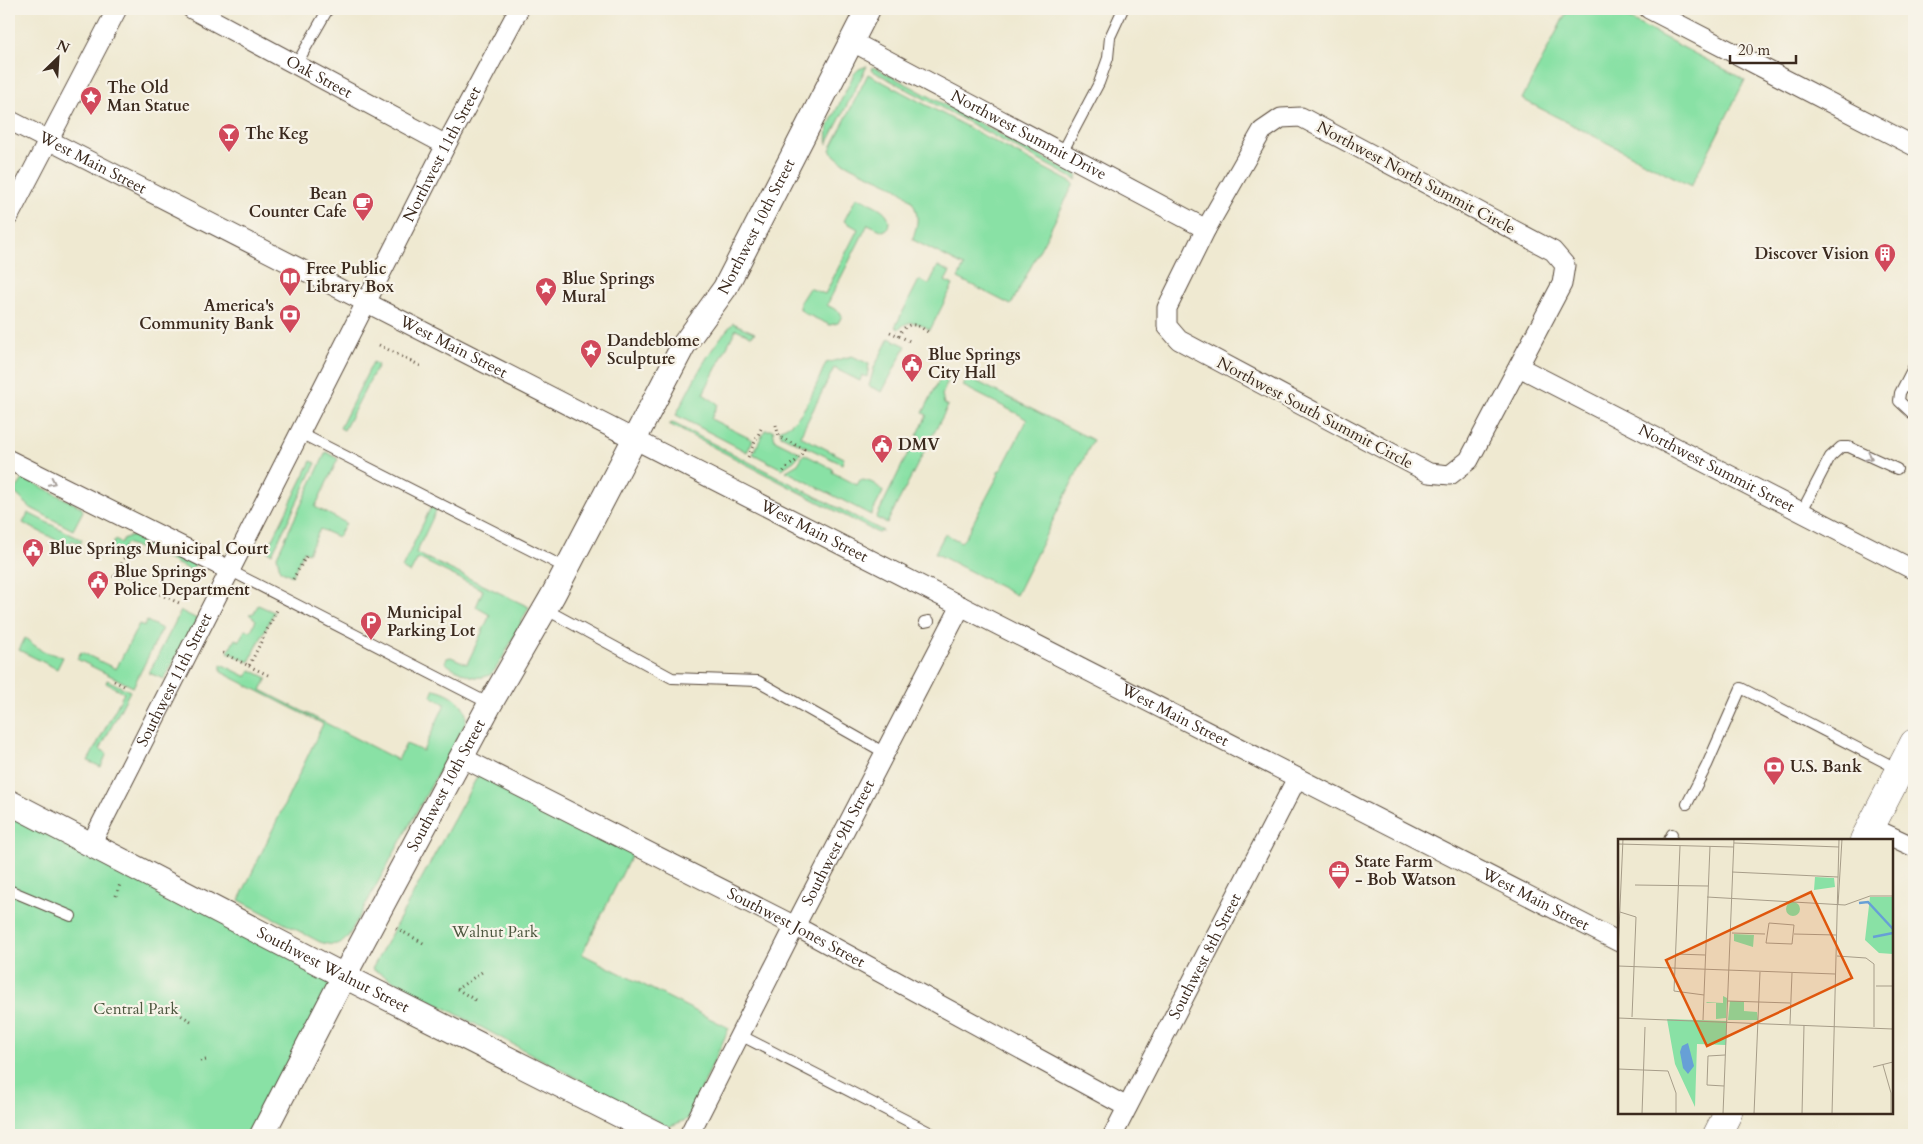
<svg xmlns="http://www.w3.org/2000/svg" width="1923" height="1144" font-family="Cardo,serif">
<rect width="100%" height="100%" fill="#f7f3e8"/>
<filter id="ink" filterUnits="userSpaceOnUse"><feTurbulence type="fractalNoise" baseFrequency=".02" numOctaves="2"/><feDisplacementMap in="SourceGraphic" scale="10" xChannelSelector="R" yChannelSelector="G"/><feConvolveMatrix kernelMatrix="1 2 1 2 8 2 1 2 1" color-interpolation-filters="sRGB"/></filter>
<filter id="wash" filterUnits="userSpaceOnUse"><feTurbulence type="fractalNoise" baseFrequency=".0096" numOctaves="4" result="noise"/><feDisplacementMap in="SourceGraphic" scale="20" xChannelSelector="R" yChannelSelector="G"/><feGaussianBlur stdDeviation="1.12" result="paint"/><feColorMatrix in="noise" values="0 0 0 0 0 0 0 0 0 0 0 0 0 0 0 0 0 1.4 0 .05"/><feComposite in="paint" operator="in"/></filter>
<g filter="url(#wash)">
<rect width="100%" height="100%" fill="#efe9d1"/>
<g fill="#89e1a5" stroke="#628662">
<polygon points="1568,9 1610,9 1745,80 1691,186 1522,99"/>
<polygon points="867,66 865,70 827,144 828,127 854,74 859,69"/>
<polygon points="872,67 880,70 1078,176 1076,180 871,70"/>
<path d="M868 74 1074 184 1011 305 958 278 964 266 913 240C914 232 918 225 917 217 915 179 848 177 830 150Z"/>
<path d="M856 198H859C871 204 896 211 887 229L883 231 868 224 827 305 840 312 842 316 838 323 830 325 804 313 800 309V302L809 288 825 294 858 229 844 221Z"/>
<path d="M938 266 950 272 945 281 953 285 930 330C920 323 909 318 899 329L895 327 919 280 929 284Z"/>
<path d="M733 323 755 333 751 336 736 329 703 394 718 404 711 419 753 440 747 452 676 415C692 383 708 350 733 323Z"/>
<polygon points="889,338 906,346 882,392 869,386 874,368"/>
<path d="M852 356 869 364 867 377 862 375 860 381 834 368 800 436 844 458 842 464 781 435 780 429C804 423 816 384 826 363Z"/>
<polygon points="373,362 378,365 344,430 340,428"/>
<polygon points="945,368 950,371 950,376 942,395 944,404 948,406 887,523 876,518 912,445 918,448 923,440 917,436 927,415 923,413"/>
<polygon points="968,377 1093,440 1016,595 935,553 945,534 961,542 965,538 999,474 997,473 999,470 1001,470 1027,420 1020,415 963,386"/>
<polygon points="673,423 883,531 878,533 669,424"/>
<polygon points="765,430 773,430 775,440 801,453 794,461 782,469 753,454"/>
<polygon points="326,452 338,459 315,507 346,523 338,537 320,529 308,553 304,551 292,576 280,570 277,556"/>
<path d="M804 454 833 469 832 472 857 485 860 480C869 480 877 484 883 492L871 515 786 471 798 464Z"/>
<polygon points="311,461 316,463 272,554 267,551"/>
<polygon points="24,478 81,507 83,511 73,530 31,508 14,492"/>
<path d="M431 507H435L436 511 416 553 529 607C522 620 500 667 491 674 482 680 470 677 461 672 456 669 449 667 445 662L447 658 451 657 467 664 490 615 476 607 483 590 418 558 410 573 402 568Z"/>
<polygon points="28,513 82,540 80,544 72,540 68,546 23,523"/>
<polygon points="139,535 195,564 192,571 165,558 126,543 120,554 111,549 115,540 121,543 124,538"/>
<polygon points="258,605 274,612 249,662 228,652 235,639 239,641 245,630 251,631 256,620 249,614 254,613"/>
<polygon points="181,611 197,619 164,679 149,673"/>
<polygon points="147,621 162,629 133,687 77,659 81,652 116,669 139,624 144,626"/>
<polygon points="25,638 42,651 63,657 57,669 19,650"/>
<path d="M221 664 247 677 251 670 267 678 261 690 398 760 406 744 423 751 445 704 431 696 434 689C450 692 471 705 465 724L349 935C342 946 332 946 320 942L239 900 323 724 221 672Z"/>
<polygon points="107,680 130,691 100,749 107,753 101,767 88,761 124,693 106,683"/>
<polygon points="482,768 633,852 582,954 729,1028 688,1119 668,1127 372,969"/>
<polygon points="9,802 344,976 262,1135 18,1135 9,1130"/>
</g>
</g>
<g filter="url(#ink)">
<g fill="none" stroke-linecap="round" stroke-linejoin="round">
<g stroke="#564739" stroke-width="12">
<g id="service">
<polyline points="296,65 328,9"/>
<polyline points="1062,153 1099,83 1108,58 1110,37 1123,9"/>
<polyline points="1914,366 1900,393 1899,401 1914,415"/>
<polyline points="300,433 566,568"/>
<polyline points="1802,511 1830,457 1841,447 1849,447 1897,469"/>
<polyline points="231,571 490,704"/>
<polyline points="545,609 672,678 758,681 885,753"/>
<polyline points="924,622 929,621"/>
<polyline points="1687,804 1707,765 1741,688 1900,770"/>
<polyline points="1669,840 1672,834"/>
<polyline points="9,890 71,916"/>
<polyline points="740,1035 935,1135"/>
</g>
</g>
<g stroke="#564739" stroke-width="21">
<g id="minor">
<path id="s1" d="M192 9 446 145"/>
<polyline points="1649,9 1914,146"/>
<path id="s2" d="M851 41 1206 229"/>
<polygon points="1301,117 1553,251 1565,265 1562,284 1469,460 1450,475 1429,473 1179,340 1167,326 1167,308 1206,229 1262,131 1281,118"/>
<path id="s3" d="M9 120 1619 942"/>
<polyline points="9,216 117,9"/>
<path id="s4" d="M1519 367 1914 570"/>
<polyline points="9,460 231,571"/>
<path id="s5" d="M461 757 795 926 1127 1107"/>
<polyline points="1871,827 1914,847"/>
<path id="s6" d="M91 844 446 145 519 9"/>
<path id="s7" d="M689 1135 795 926 961 606"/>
<path id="s8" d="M1113 1135 1297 778"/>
</g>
</g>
<g stroke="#564739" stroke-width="26">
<g id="tertiary">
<path id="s9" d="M9 802 344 976 659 1135"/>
<path id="s10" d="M262 1135 344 976 490 704 553 595 683 346 725 288 868 9"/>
</g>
</g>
<g stroke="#564739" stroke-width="29">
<g id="primary">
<polyline points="1864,840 1914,743"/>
<polyline points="1717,1135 1728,1113"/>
</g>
</g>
<g stroke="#564739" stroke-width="3" stroke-dasharray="1 4" stroke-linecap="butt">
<polyline points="890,332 912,342"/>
<path d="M898 336C908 320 916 323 929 333"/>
<polyline points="379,345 421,366"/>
<path d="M776 425 779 437 804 449C797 466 789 461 782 474"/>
<polyline points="748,457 761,429"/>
<polyline points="124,558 119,569 151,590 179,603"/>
<polyline points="113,576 115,577 119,569"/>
<polyline points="293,579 308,553"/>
<polyline points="223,653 249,666 277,610"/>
<polyline points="249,666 268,675"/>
<polyline points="114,681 126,687"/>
<polyline points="116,896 120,884"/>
<polyline points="396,928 425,944"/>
<polyline points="475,1000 457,989 482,972"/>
<polyline points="177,1013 191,1021"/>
<polyline points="200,1061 206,1060"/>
</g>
<use href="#service" stroke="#fff" stroke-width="10"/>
<use href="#minor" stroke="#fff" stroke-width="19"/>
<use href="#tertiary" stroke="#fff" stroke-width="24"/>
<use href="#primary" stroke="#fff" stroke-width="28"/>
</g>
<defs><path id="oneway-chevron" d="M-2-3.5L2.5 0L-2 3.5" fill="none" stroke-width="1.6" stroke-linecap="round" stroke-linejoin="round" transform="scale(1.25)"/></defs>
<g stroke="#a79f9a">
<use href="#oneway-chevron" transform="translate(1869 457) rotate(24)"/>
<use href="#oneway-chevron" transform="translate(52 482) rotate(26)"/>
</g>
</g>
<defs>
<g id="sight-pin" transform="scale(1.125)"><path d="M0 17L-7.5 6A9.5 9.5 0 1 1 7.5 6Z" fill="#d1495b" stroke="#f7f3e8"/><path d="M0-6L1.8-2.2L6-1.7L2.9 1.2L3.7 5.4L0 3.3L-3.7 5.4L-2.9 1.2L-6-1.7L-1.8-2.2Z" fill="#fff"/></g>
<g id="bar-pin" transform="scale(1.125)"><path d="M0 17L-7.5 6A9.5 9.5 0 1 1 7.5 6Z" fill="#d1495b" stroke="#f7f3e8"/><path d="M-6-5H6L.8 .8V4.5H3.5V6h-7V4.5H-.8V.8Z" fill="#fff"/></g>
<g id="cafe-pin" transform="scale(1.125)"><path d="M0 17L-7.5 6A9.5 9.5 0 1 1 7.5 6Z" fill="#d1495b" stroke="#f7f3e8"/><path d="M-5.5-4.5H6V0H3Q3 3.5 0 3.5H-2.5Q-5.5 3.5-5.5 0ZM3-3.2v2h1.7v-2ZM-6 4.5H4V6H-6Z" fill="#fff"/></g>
<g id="building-pin" transform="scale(1.125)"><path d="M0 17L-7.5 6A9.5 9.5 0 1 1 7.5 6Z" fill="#d1495b" stroke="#f7f3e8"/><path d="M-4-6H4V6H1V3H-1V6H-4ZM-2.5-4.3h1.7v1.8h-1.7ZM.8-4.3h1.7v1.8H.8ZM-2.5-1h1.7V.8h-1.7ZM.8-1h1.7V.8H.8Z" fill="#fff"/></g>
<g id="library-pin" transform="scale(1.125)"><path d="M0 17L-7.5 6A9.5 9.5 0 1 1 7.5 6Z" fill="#d1495b" stroke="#f7f3e8"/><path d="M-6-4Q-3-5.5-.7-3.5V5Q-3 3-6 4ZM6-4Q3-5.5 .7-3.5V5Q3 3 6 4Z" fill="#fff"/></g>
<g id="bank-pin" transform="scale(1.125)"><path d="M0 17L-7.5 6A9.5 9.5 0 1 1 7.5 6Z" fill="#d1495b" stroke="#f7f3e8"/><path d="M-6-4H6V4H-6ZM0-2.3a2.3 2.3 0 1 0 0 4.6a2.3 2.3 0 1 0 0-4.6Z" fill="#fff"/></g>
<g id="civic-pin" transform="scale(1.125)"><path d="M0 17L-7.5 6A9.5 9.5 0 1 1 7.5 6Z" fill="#d1495b" stroke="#f7f3e8"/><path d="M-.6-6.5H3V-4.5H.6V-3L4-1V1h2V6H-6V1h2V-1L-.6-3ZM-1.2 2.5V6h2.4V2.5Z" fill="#fff"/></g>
<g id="parking-pin" transform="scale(1.125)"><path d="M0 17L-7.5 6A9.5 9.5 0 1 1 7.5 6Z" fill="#d1495b" stroke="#f7f3e8"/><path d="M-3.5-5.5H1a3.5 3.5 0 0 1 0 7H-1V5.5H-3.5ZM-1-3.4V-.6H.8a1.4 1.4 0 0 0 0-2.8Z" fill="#fff"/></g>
<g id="office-pin" transform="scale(1.125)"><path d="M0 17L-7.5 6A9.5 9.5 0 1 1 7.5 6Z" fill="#d1495b" stroke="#f7f3e8"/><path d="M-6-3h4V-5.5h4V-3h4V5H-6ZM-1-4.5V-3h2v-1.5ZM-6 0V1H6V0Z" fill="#fff"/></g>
</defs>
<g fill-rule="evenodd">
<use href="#sight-pin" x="91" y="97"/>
<use href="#bar-pin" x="229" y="134"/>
<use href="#cafe-pin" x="363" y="203"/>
<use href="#building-pin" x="1885" y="254"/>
<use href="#library-pin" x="290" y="278"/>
<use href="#sight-pin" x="546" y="288"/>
<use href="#bank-pin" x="290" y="315"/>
<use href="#sight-pin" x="591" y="350"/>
<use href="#civic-pin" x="912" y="364"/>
<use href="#civic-pin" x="882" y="445"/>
<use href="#civic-pin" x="33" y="549"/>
<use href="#civic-pin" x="98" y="581"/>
<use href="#parking-pin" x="371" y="622"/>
<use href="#bank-pin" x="1774" y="767"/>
<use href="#office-pin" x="1339" y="871"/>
</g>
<g text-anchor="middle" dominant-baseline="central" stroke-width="4.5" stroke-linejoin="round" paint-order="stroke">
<g font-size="16" fill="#3b2a1e" stroke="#f7f3e8">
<text stroke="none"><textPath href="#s1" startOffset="144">Oak Street</textPath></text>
<text stroke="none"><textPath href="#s2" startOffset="201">Northwest Summit Drive</textPath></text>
<text stroke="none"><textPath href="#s6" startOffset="774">Northwest 11th Street</textPath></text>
<text stroke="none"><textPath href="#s3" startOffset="94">West Main Street</textPath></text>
<text transform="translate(1416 178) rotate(28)">Northwest North Summit Circle</text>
<text stroke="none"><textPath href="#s10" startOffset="1035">Northwest 10th Street</textPath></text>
<text stroke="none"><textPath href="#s3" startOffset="499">West Main Street</textPath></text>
<text transform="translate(1315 413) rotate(28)">Northwest South Summit Circle</text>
<text stroke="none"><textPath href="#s4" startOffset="222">Northwest Summit Street</textPath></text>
<text stroke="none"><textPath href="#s3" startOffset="904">West Main Street</textPath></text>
<text stroke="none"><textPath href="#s6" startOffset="184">Southwest 11th Street</textPath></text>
<text stroke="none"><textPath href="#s3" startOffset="1309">West Main Street</textPath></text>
<text stroke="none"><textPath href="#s10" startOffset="395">Southwest 10th Street</textPath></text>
<text stroke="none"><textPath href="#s7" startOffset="328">Southwest 9th Street</textPath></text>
<text stroke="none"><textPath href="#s3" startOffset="1714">West Main Street</textPath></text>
<text stroke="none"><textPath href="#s5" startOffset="376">Southwest Jones Street</textPath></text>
<text stroke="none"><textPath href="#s8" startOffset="201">Southwest 8th Street</textPath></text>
<text stroke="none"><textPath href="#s9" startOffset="365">Southwest Walnut Street</textPath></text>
</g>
<g font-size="16" font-weight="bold" fill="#3b2a1e" stroke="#f7f3e8" text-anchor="start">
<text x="107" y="88">The Old<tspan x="107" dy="18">Man Statue</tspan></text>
<text x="245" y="134">The Keg</text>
<text x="347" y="194" text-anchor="end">Bean<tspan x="347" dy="18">Counter Cafe</tspan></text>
<text x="1869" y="254" text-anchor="end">Discover Vision</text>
<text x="306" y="269">Free Public<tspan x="306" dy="18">Library Box</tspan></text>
<text x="562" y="279">Blue Springs<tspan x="562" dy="18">Mural</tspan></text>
<text x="274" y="306" text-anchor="end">America's<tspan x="274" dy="18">Community Bank</tspan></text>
<text x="607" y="341">Dandeblome<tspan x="607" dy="18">Sculpture</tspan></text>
<text x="928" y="355">Blue Springs<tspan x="928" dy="18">City Hall</tspan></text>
<text x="898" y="445">DMV</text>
<text x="49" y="549">Blue Springs Municipal Court</text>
<text x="114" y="572">Blue Springs<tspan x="114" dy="18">Police Department</tspan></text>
<text x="387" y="613">Municipal<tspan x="387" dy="18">Parking Lot</tspan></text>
<text x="1790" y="767">U.S. Bank</text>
<text x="1355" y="862">State Farm<tspan x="1355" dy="18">- Bob Watson</tspan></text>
</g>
<g font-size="16" fill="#4e5840" stroke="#f7f3e8">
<text x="495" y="932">Walnut Park</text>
<text x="136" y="1009">Central Park</text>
</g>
</g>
<g transform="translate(1618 839)">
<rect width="275" height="275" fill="#efe9d1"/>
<path d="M197 38 216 39 217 48 196 51ZM252 58H275V115L261 114 247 101ZM168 70a7 7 0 1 1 14 0a7 7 0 1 1-14 0ZM116 95 136 96 135 108 116 102ZM105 157 109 159 108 179 98 180V164H89L88 163 105 164ZM112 162H126V172L139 173 140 181H110ZM49 180 109 182 108 206 79 205 77 268 57 225Z" fill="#89e1a5"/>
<path d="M70 204 76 227 70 235 65 229 62 213 64 207Z" fill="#67a0d6"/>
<path fill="none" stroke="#67a0d6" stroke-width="2.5" d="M241 64 250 63 275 90M255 98 275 94"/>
<path fill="none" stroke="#a79d89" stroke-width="1" d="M116 4 221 8M0 5 116 8M62 7 56 152 86 156M114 33 220 38M17 46 90 47M89 58 227 66 252 57H275M220 66 224 0M2 73 18 78 14 178M151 84 176 86 174 105 148 104ZM114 94 147 95M176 95 218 96M0 113 5 0M58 115 87 116M219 117 248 119 256 125V188M0 127 217 135M258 147H275M110 162 172 164M0 179 275 190M85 181 92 7M172 185 174 134M265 226 273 254V275M255 228 275 223M0 230 50 232 58 254V275M106 247 89 246 90 217 107 216M24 275 27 188M105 275 116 0M136 275 142 133M184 275 186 186M214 275 221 0"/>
<path fill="#df570d" fill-opacity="0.15" stroke="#df570d" stroke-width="2.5" d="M193 53 234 139 89 207 48 121Z"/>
<rect width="275" height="275" fill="none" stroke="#3b2a1e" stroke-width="2.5"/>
</g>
<rect width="1923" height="1144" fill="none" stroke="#f7f3e8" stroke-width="30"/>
<g transform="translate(58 58) rotate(25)" stroke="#f7f3e8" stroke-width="4" paint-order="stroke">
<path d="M0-4L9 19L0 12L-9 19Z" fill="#3b2a1e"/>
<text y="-8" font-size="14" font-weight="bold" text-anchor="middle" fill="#3b2a1e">N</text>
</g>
<path d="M1730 55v8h66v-8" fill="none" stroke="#3b2a1e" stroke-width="2.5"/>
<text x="1738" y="55" font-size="15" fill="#3b2a1e" stroke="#f7f3e8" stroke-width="4" paint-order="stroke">20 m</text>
</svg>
